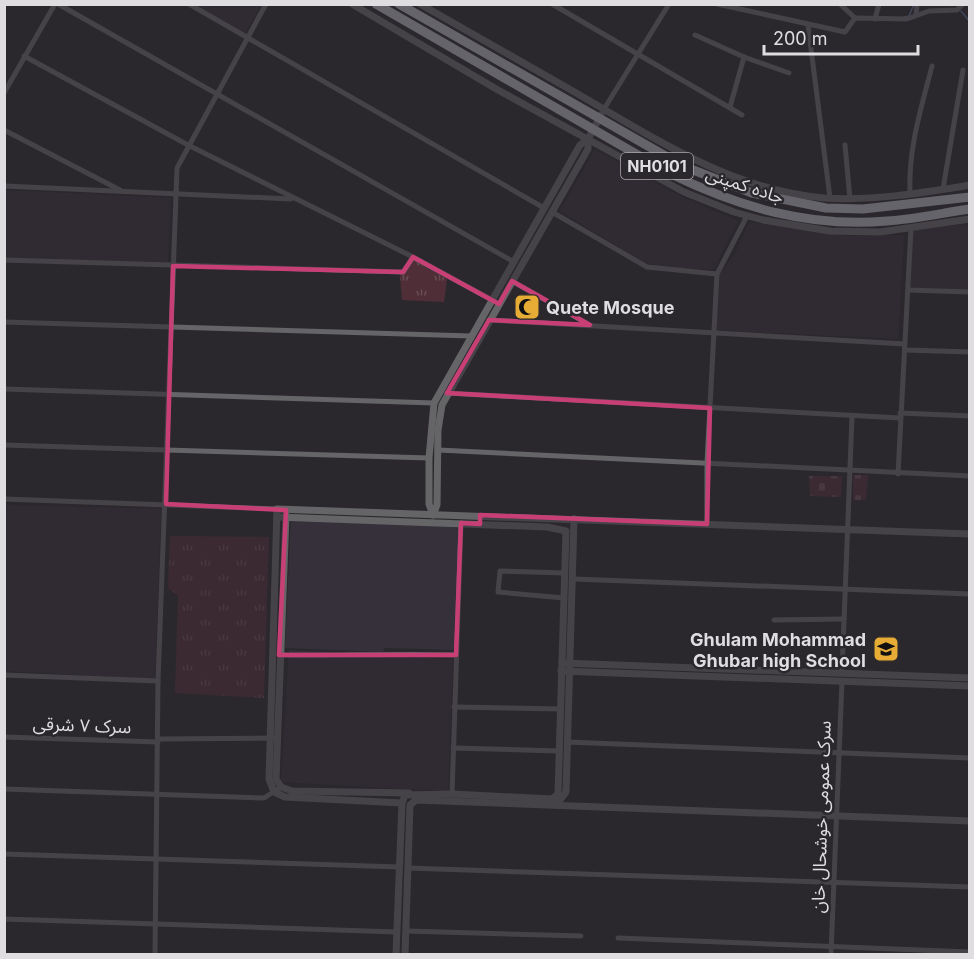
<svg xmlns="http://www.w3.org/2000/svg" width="974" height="959" font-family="Inter,'Noto Sans Arabic',sans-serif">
<defs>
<pattern id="grass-tufts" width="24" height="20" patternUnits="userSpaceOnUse" patternTransform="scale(1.5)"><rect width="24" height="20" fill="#4f2e37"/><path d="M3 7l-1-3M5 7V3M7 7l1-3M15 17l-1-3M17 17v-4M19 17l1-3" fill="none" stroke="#684c54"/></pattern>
<pattern id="cemetery-stones" width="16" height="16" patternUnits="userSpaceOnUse" patternTransform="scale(1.5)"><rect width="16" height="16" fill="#4f2e37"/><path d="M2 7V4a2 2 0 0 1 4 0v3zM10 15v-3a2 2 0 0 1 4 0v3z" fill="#684c54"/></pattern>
</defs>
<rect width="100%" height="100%" fill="#2b282d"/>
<g fill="#35303a">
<polygon points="196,5 261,5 245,33"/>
<polygon points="595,149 682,197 738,221 714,269 664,268 640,260 560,211"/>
<polygon points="4,190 171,198 168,262 5,258"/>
<polygon points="749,222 851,236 904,235 898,339 716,330 720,274 735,254"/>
<polygon points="969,224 969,290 907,287 912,231"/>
<polygon points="4,505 161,509 155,679 5,671"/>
<polygon points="291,514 427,520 459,529 454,650 384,648 383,652 285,648"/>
<polygon points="289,650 453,660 448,791 281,782"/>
</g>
<g fill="url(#grass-tufts)">
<polygon points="413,260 447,279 444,302 402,300 400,275"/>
<polygon points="170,536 269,537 264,698 175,693 178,596 168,588"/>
</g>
<g fill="url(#cemetery-stones)">
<polygon points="853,475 868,475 866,500 853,500"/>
<polygon points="809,476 842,476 841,497 810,496"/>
</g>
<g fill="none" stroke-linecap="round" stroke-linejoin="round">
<g stroke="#576c8b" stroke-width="1.5">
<polyline points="961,11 970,22"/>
<polyline points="904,17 909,16 914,4"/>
</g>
<g stroke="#656568" stroke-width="5">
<polyline points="58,4 514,262"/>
<polyline points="189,4 544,208"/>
<polyline points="552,4 742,115"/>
<polyline points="717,4 845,32 855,18 907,19 929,11 957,10 963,4"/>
<polyline points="840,4 855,18"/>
<polyline points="916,15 917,4"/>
<polyline points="875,19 879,4"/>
<polyline points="808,25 830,198"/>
<polyline points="695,35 744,57 789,73"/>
<polyline points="24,56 188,145 413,257 494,301"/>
<polyline points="4,93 55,4"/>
<polyline points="730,107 744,57"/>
<polyline points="604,109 669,4"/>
<polyline points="4,130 120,190"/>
<polyline points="845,145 850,199"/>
<polyline points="4,186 291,199"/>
<polyline points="943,189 963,70"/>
<path d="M910 194C908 149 921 109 932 66"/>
<polyline points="552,212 647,267 717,274"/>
<polyline points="4,260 403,272 413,257"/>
<polyline points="512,281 588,324"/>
<polyline points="908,290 970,292"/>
<polyline points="489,320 905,344"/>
<polyline points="4,322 471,336"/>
<polyline points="905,350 970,352"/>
<polyline points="4,389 434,403"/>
<polyline points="447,393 900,418"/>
<polyline points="900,413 970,416"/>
<polyline points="4,445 429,458"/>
<polyline points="438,450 970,476"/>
<polyline points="898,474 911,228"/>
<polyline points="4,499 277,509"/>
<polyline points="707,524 707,463 717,274 747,216"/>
<polyline points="574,579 970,594"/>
<polyline points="564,598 498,592 500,571 565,573"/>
<polyline points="774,620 844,619"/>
<path d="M279 655C339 656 397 653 456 655"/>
<polyline points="842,672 852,417"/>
<polyline points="4,675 158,681"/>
<polyline points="454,707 561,709"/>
<polyline points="4,737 158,742"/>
<polyline points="158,739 274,738"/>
<polyline points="567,742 970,758"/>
<polyline points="453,748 559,751"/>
<polyline points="4,789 264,798 281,787"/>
<polyline points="452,794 461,523"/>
<polyline points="4,854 399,867"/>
<polyline points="408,868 970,887"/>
<polyline points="4,919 397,932"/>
<polyline points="406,931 581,936"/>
<polyline points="618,938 970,952"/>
<polyline points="155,954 158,681 177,168 266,4"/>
<polyline points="831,954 842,681"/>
</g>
<g stroke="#656568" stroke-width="7">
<polyline points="352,4 498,90 684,192 734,212 763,220 830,231 880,232 970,219"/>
<path d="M420 4C470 33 521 61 571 90 651 136 730 190 824 198 873 201 922 193 970 185"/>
<polyline points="286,515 276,779 281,787 292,791 409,793"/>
<polyline points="433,515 429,504 429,458 434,403 580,145 588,139 601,115"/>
<polyline points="433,515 437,505 438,430 442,405 588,149 588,139"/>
<polyline points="277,517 547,527 566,531 558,794 552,799 452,794 405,795 402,803 396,954"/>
<polyline points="562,663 970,678"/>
<polyline points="561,671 970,686"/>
<polyline points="402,803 285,797 274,792 269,779 277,509 970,534"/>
<polyline points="556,805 566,792 574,519"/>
<polyline points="405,954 410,805 416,800 970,821"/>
</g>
<g stroke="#acadb4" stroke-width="9">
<path d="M376 4 669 173C738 207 810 228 887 221 915 219 942 213 970 209"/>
<polyline points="399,4 683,166 752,193 826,208 863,209 970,197"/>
</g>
</g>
<path d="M0 0H974V959H0ZM413 257 499 304 512 281 590 325 489 320 447 393 710 408 707 524 480 515V524L461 523 456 655H279L286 510 166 504 173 266 403 272Z" fill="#2b282d" fill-opacity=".55" fill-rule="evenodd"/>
<path fill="none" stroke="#c83f76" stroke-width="4.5" stroke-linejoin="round" d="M413 257 499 304 512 281 590 325 489 320 447 393 710 408 707 524 480 515V524L461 523 456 655H279L286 510 166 504 173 266 403 272Z"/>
<defs>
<g id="mosque-square" transform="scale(1.35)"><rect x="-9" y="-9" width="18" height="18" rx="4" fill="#e7ac36" stroke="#2b282d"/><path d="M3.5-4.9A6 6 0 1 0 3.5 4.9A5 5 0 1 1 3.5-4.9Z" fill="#111"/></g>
<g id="school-square" transform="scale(1.35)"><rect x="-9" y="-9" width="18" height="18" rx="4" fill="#e7ac36" stroke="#2b282d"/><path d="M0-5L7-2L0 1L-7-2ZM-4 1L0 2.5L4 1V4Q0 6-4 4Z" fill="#111"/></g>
</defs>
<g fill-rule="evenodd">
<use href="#mosque-square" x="527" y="307"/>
<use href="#school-square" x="886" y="649"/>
</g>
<g text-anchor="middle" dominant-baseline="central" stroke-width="5" stroke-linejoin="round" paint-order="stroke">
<rect fill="#2b282d" stroke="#a9a7aa" stroke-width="1.5" x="621" y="153" width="72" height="26" rx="4.5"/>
<g font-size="16" font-weight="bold" fill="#dfdde0">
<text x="657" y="166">NH0101</text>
</g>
<g font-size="18" fill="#dfdde0" stroke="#2b282d">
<text transform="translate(745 185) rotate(18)">جاده کمپنی</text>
<text transform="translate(82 725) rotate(2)">سرک ۷ شرقی</text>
<text transform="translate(821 817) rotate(-88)">سرک عمومی خوشحال خان</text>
</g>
<g font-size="18" font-weight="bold" fill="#dfdde0" stroke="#2b282d" text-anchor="start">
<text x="546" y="307">Quete Mosque</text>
<text x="866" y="639" text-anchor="end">Ghulam Mohammad<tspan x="866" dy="21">Ghubar high School</tspan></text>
</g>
</g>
<rect width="974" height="959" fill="none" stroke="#dfdde0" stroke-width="12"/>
<path d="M764 45v9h154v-9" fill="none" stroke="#dfdde0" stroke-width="3"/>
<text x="773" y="45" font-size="18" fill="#dfdde0" stroke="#2b282d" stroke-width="4.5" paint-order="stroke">200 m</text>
</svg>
